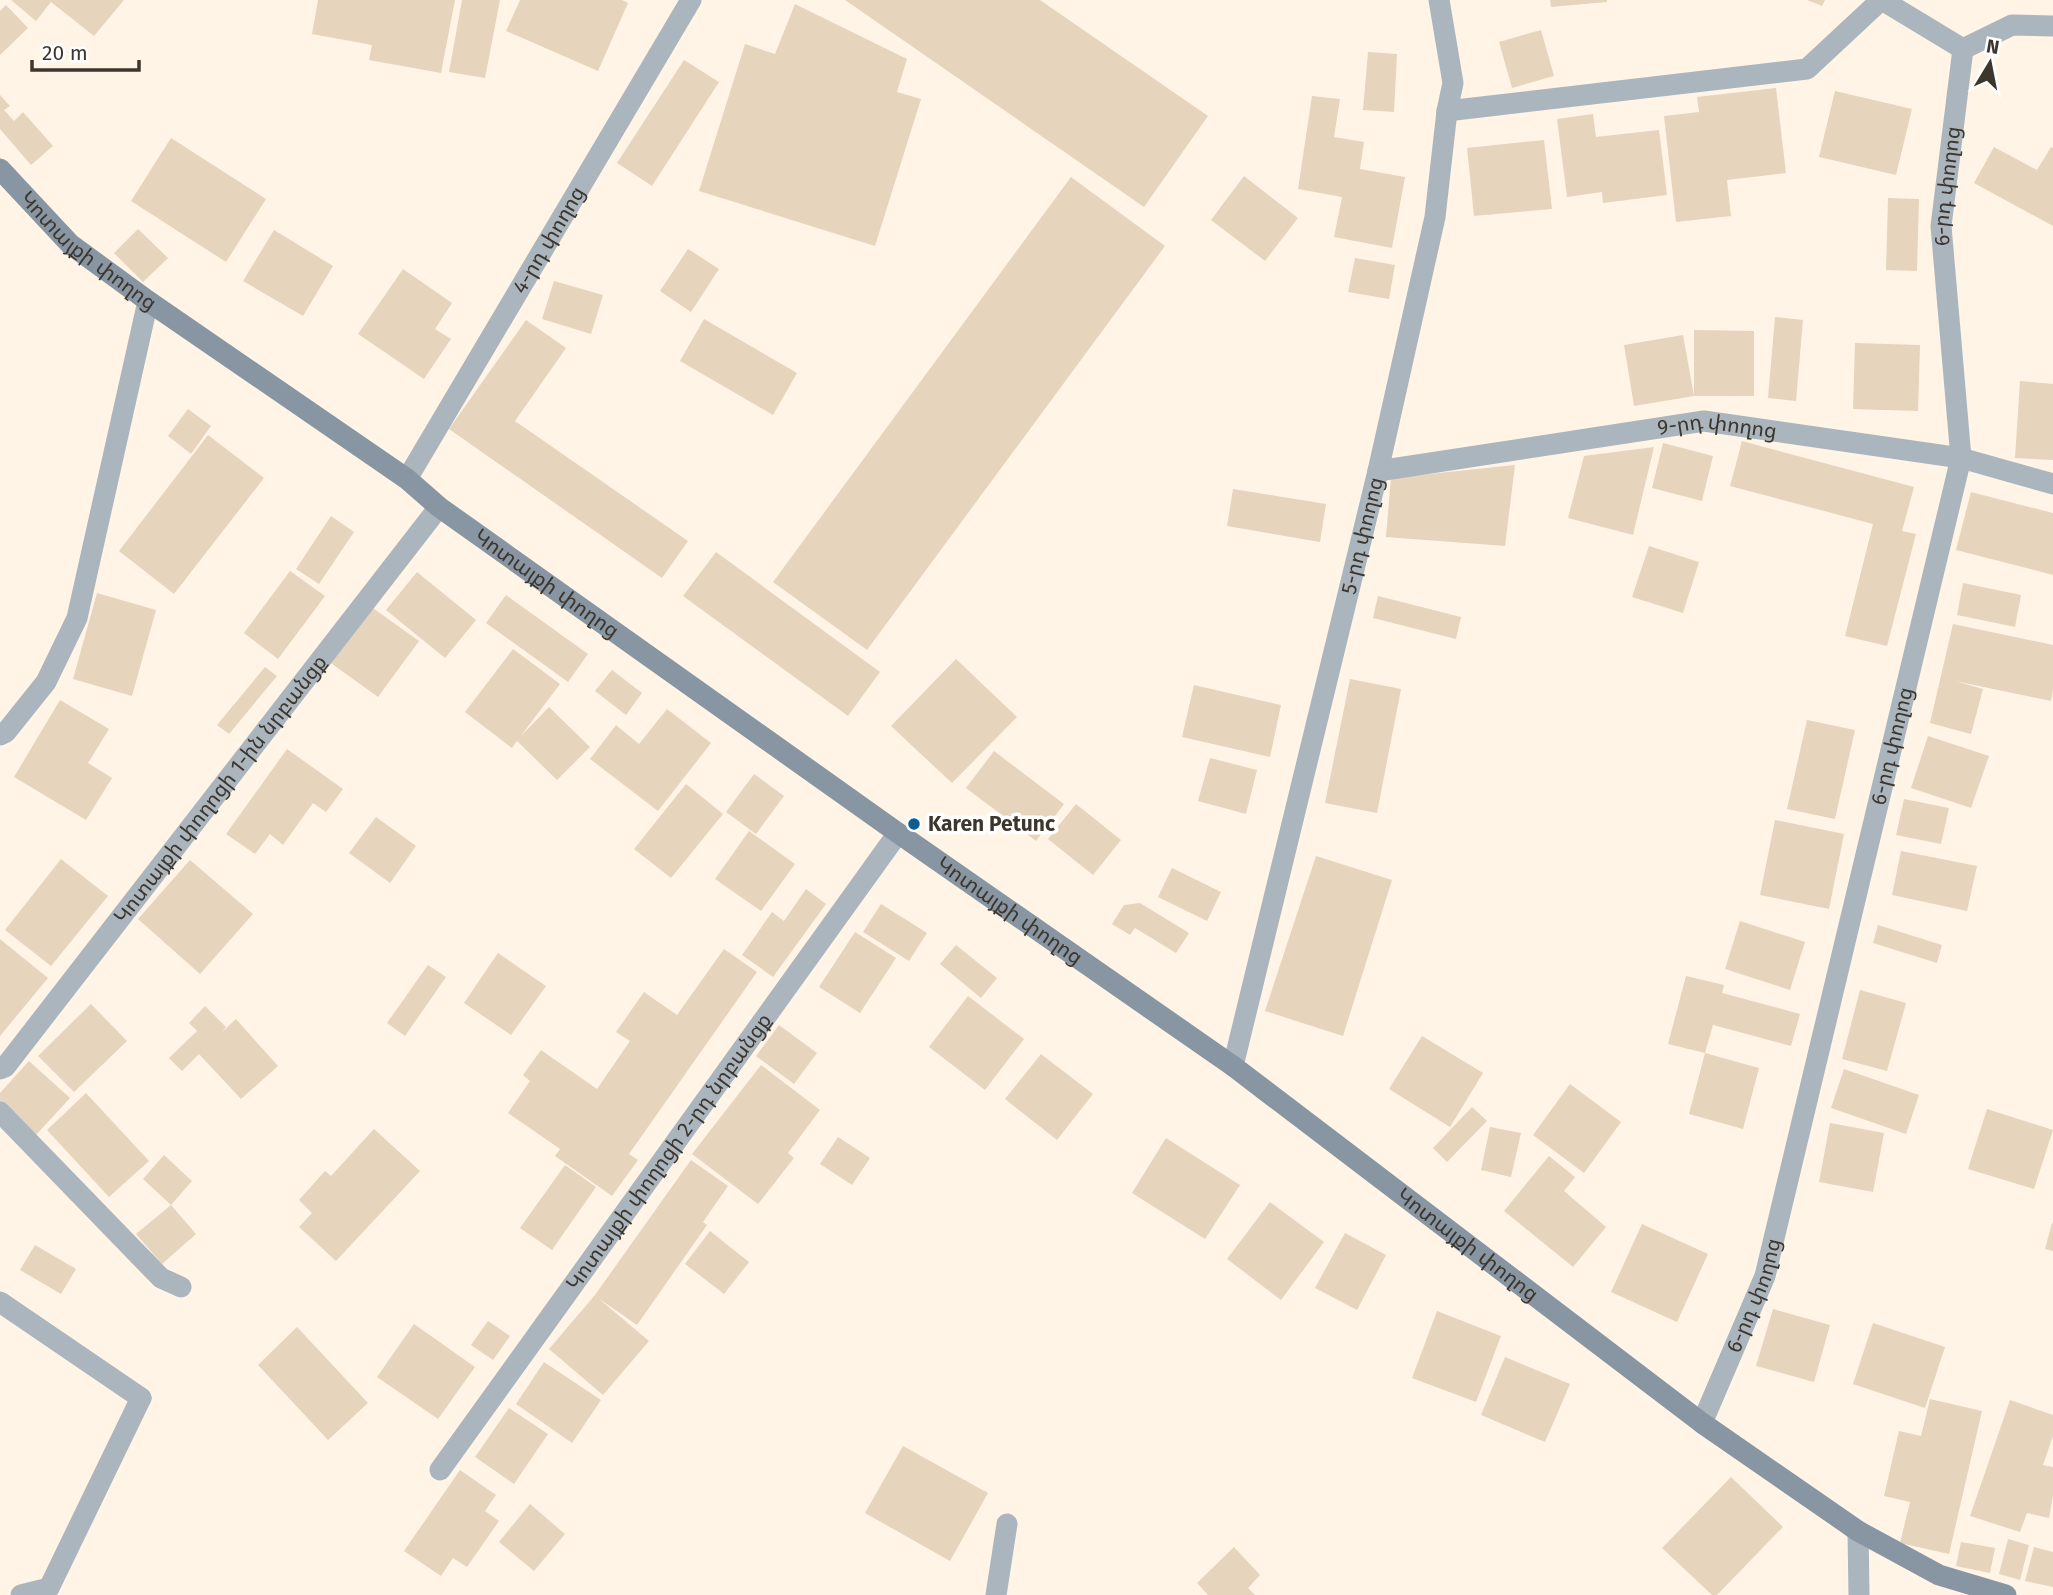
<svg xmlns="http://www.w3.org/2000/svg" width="2053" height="1595" font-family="'Fira Sans','Noto Sans Armenian',sans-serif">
<rect width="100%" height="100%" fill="#fff4e6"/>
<g fill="#e6d4bd">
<polygon points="11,0 124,0 94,36 51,2 36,21"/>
<polygon points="318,0 455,0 441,73 369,60 372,45 312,34"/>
<polygon points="462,0 500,0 485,78 449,72"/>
<polygon points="520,0 622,0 628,3 598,71 506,31"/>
<polygon points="845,0 1040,0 1208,116 1144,207"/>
<polygon points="1550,0 1607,0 1607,2 1551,7"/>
<polygon points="1807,0 1825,0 1822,6"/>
<polygon points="795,4 907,59 897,92 921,99 875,246 699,191 745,44 775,54"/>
<polygon points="6,5 28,28 0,55 0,11"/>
<polygon points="1541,30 1554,76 1512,88 1499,42"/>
<polygon points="1368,52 1397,54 1394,112 1363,110"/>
<polygon points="684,60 719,82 652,186 617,163"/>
<polygon points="1776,88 1786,173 1727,180 1731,216 1676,222 1664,116 1699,112 1697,97"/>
<polygon points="1835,91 1912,109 1896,175 1819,157"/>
<polygon points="0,95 10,106 4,110 14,121 23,112 53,146 31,165 0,129"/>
<polygon points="1312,96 1340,99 1334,137 1364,142 1360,169 1405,177 1392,248 1334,237 1342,197 1298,189"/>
<polygon points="1593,114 1596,137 1659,130 1667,195 1603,203 1602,192 1567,197 1557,119"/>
<polygon points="171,138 266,199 226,262 131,201"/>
<polygon points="1544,140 1552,209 1474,216 1467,148"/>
<polygon points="1994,147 2037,170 2051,147 2053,148 2053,226 1974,183"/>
<polygon points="1244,176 1298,218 1265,261 1211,220"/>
<polygon points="1071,177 1165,246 867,650 773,582"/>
<polygon points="1888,198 1919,199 1917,271 1886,270"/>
<polygon points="138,229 168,258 143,282 114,253"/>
<polygon points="274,230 333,266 303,316 243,281"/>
<polygon points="688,249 719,269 691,312 660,291"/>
<polygon points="1355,258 1395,265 1389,299 1348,292"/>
<polygon points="403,269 452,303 435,329 451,339 424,379 358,334"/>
<polygon points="554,281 603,295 591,334 542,319"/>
<polygon points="1775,317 1803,320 1796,401 1768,398"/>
<polygon points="704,319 797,373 773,415 680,361"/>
<polygon points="526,320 566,348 515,421 688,541 662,578 449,429"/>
<polygon points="1694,330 1754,331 1754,396 1694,396"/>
<polygon points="1683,335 1694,396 1634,406 1624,345"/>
<polygon points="1855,343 1920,345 1918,411 1853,409"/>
<polygon points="2020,381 2053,384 2053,460 2015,458"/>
<polygon points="188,409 211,426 191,454 168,436"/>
<polygon points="208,435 264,478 174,594 119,551"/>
<polygon points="1742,441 1914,487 1902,531 1916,534 1887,646 1845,636 1873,524 1730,486"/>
<polygon points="1663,443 1713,456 1702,501 1652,488"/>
<polygon points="1654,447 1633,535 1568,518 1584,456"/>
<polygon points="1515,465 1505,546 1386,537 1391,478"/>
<polygon points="1233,489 1326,504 1320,542 1227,526"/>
<polygon points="1971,492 2053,513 2053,575 1956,550"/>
<polygon points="331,516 354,532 319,584 296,569"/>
<polygon points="1649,546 1699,562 1683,613 1632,597"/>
<polygon points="716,552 880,672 848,716 683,596"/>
<polygon points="290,571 325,596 278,659 244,633"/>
<polygon points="417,572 476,620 445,658 386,610"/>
<polygon points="1963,583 2021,595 2015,627 1957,615"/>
<polygon points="97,593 156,610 132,696 73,679"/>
<polygon points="506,595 588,654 568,682 486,623"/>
<polygon points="1378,596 1461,617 1456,639 1373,618"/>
<polygon points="370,606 419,641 378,697 328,661"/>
<polygon points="1953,624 2053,645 2053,689 2051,701 1955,681 1983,689 1971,734 1930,723"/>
<polygon points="513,649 560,684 520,737 549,707 590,747 557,780 517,741 512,748 465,712"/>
<polygon points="956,659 1017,717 952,783 891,726"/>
<polygon points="265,667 277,676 229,734 217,725"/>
<polygon points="612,670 642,693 626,715 595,691"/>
<polygon points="1350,679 1401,689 1377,813 1325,803"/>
<polygon points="1194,685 1281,705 1270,757 1182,737"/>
<polygon points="60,700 109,729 88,763 112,778 86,820 14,777"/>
<polygon points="667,709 711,743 658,811 590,759 616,725 639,744"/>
<polygon points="1807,720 1855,730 1835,819 1787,809"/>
<polygon points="1928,736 1989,756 1971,808 1911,788"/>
<polygon points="287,749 343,789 326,812 313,803 283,845 270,834 255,854 226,834"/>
<polygon points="994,751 1064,804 1036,841 966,788"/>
<polygon points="1210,758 1257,770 1246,814 1198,801"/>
<polygon points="754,774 784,796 756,834 726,812"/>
<polygon points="686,784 723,814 671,878 634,849"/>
<polygon points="1904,799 1949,808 1941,844 1896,835"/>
<polygon points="1076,804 1121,840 1093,875 1048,839"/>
<polygon points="376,817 416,846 390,883 349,853"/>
<polygon points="1775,820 1844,834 1829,909 1760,895"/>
<polygon points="749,831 795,864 761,911 715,879"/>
<polygon points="1901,851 1977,866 1967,911 1892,895"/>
<polygon points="1316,856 1392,880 1343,1036 1265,1011"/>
<polygon points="61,859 108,896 51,966 5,930"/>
<polygon points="190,860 253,914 200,974 138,919"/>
<polygon points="1172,868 1221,892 1207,921 1158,897"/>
<polygon points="806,889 826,904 773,977 742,955 772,912 784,921"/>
<polygon points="1140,903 1189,933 1176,953 1135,928 1130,935 1112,924 1124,905"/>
<polygon points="881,904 927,933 909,961 863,932"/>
<polygon points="1740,921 1805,942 1790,990 1725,969"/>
<polygon points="1878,925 1942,945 1937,963 1873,943"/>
<polygon points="855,932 896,958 860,1013 819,987"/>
<polygon points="0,939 48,978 0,1036"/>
<polygon points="956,945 997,978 981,998 940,964"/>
<polygon points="724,949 757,972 629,1154 638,1160 612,1196 555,1156 560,1149 508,1113 530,1081 523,1075 541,1050 597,1089 630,1041 616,1032 644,992 677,1015"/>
<polygon points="498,953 546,986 511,1035 464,1003"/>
<polygon points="428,965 446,977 405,1036 387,1023"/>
<polygon points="1686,976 1724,985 1722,993 1800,1014 1791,1046 1713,1025 1705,1053 1668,1044"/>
<polygon points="1860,990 1906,1003 1887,1071 1842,1059"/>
<polygon points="968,996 1024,1039 985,1090 929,1047"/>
<polygon points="91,1004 127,1041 74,1092 38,1056"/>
<polygon points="205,1006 226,1027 221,1033 236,1019 278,1066 241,1099 199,1054 182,1071 169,1058 197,1031 189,1023"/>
<polygon points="779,1025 817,1053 794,1084 756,1056"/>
<polygon points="1422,1036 1483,1073 1450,1127 1389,1089"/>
<polygon points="1705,1053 1759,1068 1743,1129 1689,1114"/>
<polygon points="1041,1054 1093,1094 1057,1140 1005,1099"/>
<polygon points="29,1061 70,1098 36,1135 0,1103 0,1093"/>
<polygon points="761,1065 820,1110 788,1153 794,1158 758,1204 692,1154"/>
<polygon points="1844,1069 1919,1095 1906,1134 1831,1108"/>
<polygon points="1570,1084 1621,1122 1584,1173 1533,1135"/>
<polygon points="86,1093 149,1161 109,1197 47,1130"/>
<polygon points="1472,1107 1487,1121 1447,1162 1433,1148"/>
<polygon points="1987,1109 2053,1130 2034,1189 1968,1169"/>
<polygon points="1830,1123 1884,1133 1873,1192 1819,1182"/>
<polygon points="1490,1127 1521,1133 1511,1177 1481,1170"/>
<polygon points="374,1129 420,1171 336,1261 299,1227 312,1213 299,1200 325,1171 331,1176"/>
<polygon points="838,1137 870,1158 852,1185 820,1164"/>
<polygon points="1166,1138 1240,1185 1205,1239 1132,1193"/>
<polygon points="164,1155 192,1181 171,1205 143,1179"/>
<polygon points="1549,1156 1575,1177 1564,1191 1606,1227 1573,1267 1504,1211"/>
<polygon points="691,1160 728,1186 703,1222 707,1225 637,1325 598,1298 649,1341 603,1395 549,1349 595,1295"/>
<polygon points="565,1165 596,1187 552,1250 520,1228"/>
<polygon points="1270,1202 1324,1242 1281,1300 1227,1259"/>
<polygon points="171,1205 196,1234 162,1264 136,1234"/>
<polygon points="2052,1223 2053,1223 2053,1251 2045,1249"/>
<polygon points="1642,1224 1708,1254 1677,1322 1611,1292"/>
<polygon points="710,1231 749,1262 724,1294 685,1264"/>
<polygon points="1345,1233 1386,1255 1357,1310 1315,1288"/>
<polygon points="35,1245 76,1269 61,1294 20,1270"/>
<polygon points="1773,1309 1830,1325 1814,1382 1756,1366"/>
<polygon points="1437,1311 1501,1336 1476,1402 1412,1378"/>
<polygon points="488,1321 510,1336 493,1360 471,1345"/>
<polygon points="1873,1323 1945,1347 1925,1408 1853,1384"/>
<polygon points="414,1324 475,1367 438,1419 377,1377"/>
<polygon points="297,1327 368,1403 328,1440 258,1365"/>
<polygon points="1505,1357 1570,1384 1545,1442 1481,1415"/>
<polygon points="544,1362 601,1400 572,1443 516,1404"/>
<polygon points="1930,1399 1982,1411 1949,1554 1900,1543 1910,1502 1884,1496 1899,1431 1921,1436"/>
<polygon points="2010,1400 2053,1415 2053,1436 2043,1465 2053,1467 2053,1496 2049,1518 2027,1513 2020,1532 1970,1516"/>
<polygon points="509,1408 548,1434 514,1484 475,1457"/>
<polygon points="903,1446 988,1493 950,1561 865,1513"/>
<polygon points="460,1470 496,1495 485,1511 499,1521 467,1567 453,1558 441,1576 404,1551"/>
<polygon points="1731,1477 1783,1527 1717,1595 1712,1595 1662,1548"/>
<polygon points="530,1504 565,1534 534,1571 499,1542"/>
<polygon points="2008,1539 2029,1545 2020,1580 1999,1574"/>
<polygon points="1961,1542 1995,1548 1990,1573 1956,1566"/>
<polygon points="1234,1547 1260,1575 1248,1588 1255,1595 1208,1595 1197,1583"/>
<polygon points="2034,1547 2053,1552 2053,1587 2025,1581"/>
</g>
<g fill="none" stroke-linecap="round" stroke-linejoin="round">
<polyline stroke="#abb5be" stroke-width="21" points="0,1302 141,1398"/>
<g stroke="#abb5be" stroke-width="21">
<polyline points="1882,0 1963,49 2012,25 2053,26"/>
<polyline points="1447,111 1807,69 1881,0"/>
<path id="s1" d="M1378 471 1704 421 1961 458 2053 484"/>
<path id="s2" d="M407 479 691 0"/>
<polyline points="0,735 6,732 46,682 77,618 148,301"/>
<path id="s3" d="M1233 1066 1378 471 1435 217 1447 111 1453 83 1439 0"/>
<path id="s4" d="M0 1069 5 1067 439 507"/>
<polyline points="0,1112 161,1278 181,1287"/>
<path id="s5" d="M1702 1423 1765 1276 1961 458 1941 226 1963 49"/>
<path id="s6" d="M440 1470 898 833"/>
<polyline points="1858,1531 1859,1595"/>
<polyline points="21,1595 49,1588 141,1398"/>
<polyline points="996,1595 1007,1524"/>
</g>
<path stroke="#8796a2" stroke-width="21" id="s7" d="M0 169 70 244 148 301 407 479 439 507 898 833 1233 1066 1702 1423 1858 1531 1939 1575 2006 1595"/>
</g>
<circle fill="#0e5d90" stroke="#fff" stroke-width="2.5" cx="914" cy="824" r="7"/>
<g text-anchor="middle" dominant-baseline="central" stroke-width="7" stroke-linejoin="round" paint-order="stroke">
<g font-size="21" fill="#3d362d" stroke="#fff">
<text stroke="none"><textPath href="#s5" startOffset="1274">6-րդ փողոց</textPath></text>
<text stroke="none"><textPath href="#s2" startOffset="278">4-րդ փողոց</textPath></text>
<text stroke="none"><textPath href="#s7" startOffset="121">Կոտայքի փողոց</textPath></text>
<text stroke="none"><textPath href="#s1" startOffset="343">9-րդ փողոց</textPath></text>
<text stroke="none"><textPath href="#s3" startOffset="546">5-րդ փողոց</textPath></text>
<text stroke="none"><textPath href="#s7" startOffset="688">Կոտայքի փողոց</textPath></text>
<text stroke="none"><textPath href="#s5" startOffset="705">6-րդ փողոց</textPath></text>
<text stroke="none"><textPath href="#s4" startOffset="357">Կոտայքի փողոցի 1-ին նրբանցք</textPath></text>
<text stroke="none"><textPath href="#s7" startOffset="1255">Կոտայքի փողոց</textPath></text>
<text stroke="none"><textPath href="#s6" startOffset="392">Կոտայքի փողոցի 2-րդ նրբանցք</textPath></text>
<text stroke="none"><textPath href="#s7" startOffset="1822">Կոտայքի փողոց</textPath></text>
<text stroke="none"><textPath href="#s5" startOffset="138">6-րդ փողոց</textPath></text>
</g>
<g font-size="21" font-weight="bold" fill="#3d362d" stroke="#fff" text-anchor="start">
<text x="928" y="824">Karen Petunc</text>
</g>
</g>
<g transform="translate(1990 63) rotate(10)" stroke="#ffffff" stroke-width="5" paint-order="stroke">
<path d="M0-5L12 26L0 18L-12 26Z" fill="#3d362d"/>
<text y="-10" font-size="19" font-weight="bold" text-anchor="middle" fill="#3d362d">N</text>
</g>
<path d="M32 60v10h107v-10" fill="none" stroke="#3d362d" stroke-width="3.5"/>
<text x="42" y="60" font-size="21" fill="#3d362d" stroke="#ffffff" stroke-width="5" paint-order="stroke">20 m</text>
</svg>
